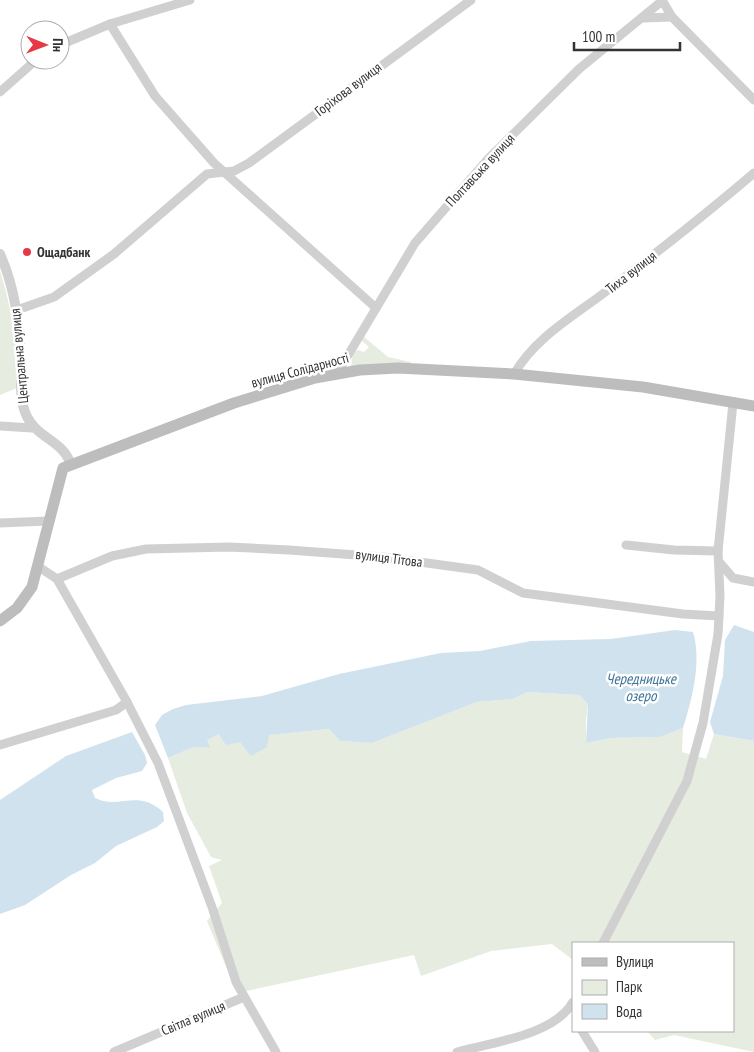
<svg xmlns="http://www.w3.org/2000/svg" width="754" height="1052" font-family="'PT Sans Narrow',sans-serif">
<rect width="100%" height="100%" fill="#fff"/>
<g fill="#e6ecdf">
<path d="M0 271C12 310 18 347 17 388L0 395Z"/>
<polygon points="363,336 388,357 411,362 410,365 351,366 353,353 358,350 364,352 369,347 361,340"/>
<polygon points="527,692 579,695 588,704 586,720 586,743 611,738 660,737 683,728 682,752 706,759 714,734 754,741 754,1052 674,1035 655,1040 647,1031 733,1031 733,943 573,943 573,960 552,944 491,951 421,976 414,955 237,993 207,921 222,903 209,866 222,860 211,857 187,813 168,758 194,747 209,748 206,740 219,734 268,735 329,729 340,741 372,743 477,702 513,699"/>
</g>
<g fill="#cfe2ee">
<polygon points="734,625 754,632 754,741 714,734 710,722 723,676 725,640"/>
<path d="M675 630 693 632C702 662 692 699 683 728L660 737 611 738 586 743 588 704 579 695 527 692 513 699 477 702 372 743 340 741 329 729 269 735 267 747 251 756 240 742 226 745 219 734 207 740 210 748 194 747 168 758 155 725 162 715 173 709 186 705 262 696 339 674 441 653 480 651 531 641 611 639Z"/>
<path d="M132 732 145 755 147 763 142 771 116 778 92 790 95 798C118 810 138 788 163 812L164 821 157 827 116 846 95 863 71 875 25 905 0 914V800L66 756Z"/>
</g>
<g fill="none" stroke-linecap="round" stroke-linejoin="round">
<g stroke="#d0d0d0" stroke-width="9">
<polyline points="662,0 672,17 754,100"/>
<polyline points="643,18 672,17"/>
<polyline points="110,24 155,96 214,163 376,308"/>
<polyline points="60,45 110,24 190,0"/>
<polyline points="0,92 36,60"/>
<polyline points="17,310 54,297 114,254 207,174 234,171 249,163 471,0"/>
<polyline points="338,372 415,243 489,158 579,69 662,1"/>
<path d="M514 374C535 338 572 317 604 293 655 254 705 215 754 173"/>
<polyline points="0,426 32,428"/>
<polyline points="0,523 48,521"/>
<polyline points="626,545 674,550 718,551"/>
<polyline points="720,563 733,578 754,582"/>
<polyline points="39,567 57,579 127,702 158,763 212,907 236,982 276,1052"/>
<polyline points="57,579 112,556 146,549 229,547 289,550 383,557 478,570 523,593 683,614 719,616"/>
<polyline points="0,745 116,710 127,702"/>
<polyline points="603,943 687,781 703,723 718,634 720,596 718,551 733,403"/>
<polyline points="582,1031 595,1052"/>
<polyline points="114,1052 244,997"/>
<path d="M457 1052C490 1043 555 1035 573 1002"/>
</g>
<path stroke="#d0d0d0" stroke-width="10" d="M0 254C15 288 19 322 21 359 22 375 19 397 25 412 35 439 63 439 71 465"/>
<polyline stroke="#bdbdbd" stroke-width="11" points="0,621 17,608 32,587 63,468 234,403 315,378 360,370 398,368 514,374 643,387 754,406"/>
</g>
<circle fill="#e63946" stroke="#fff" stroke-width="2" cx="27" cy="252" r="5"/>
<g text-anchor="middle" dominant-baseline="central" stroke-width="5" stroke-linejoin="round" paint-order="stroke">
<g font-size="14" fill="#333" stroke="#fff">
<text transform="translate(348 89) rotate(-37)">Горіхова вулиця</text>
<text transform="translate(480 170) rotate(-47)">Полтавська вулиця</text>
<text transform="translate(631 272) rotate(-38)">Тиха вулиця</text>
<text transform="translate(19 356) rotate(-95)">Центральна вулиця</text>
<text transform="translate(300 370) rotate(-15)">вулиця Солідарності</text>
<text transform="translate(389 558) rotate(7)">вулиця Тітова</text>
<text transform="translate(193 1018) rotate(-23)">Світла вулиця</text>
</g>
<g font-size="14" font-weight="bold" fill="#333" stroke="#fff" text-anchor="start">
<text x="37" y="252">Ощадбанк</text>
</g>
<g font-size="15" font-style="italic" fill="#3f7597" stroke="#fff">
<text x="641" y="678">Чередницьке<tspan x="641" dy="17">озеро</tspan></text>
</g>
</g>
<rect x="572" y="942" width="162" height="90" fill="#ffffff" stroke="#adadad"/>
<rect x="582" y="958" width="25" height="8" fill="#bdbdbd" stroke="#adadad"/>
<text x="616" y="967" font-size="15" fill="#333333">Вулиця</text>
<rect x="582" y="980" width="25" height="15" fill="#e6ecdf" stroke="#adadad"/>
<text x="616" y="992" font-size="15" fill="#333333">Парк</text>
<rect x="582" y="1004" width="25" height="15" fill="#cfe2ee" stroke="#adadad"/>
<text x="616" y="1017" font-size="15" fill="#333333">Вода</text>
<g transform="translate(45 45) rotate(91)"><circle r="24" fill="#ffffff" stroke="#adadad"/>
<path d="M0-4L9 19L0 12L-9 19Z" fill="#e63946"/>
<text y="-8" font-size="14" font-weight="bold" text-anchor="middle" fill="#333333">Пн</text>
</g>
<path d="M574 42v8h106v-8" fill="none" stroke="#333333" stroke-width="2.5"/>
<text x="582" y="42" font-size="15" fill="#333333" stroke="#ffffff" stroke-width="4" paint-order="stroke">100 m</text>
</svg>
